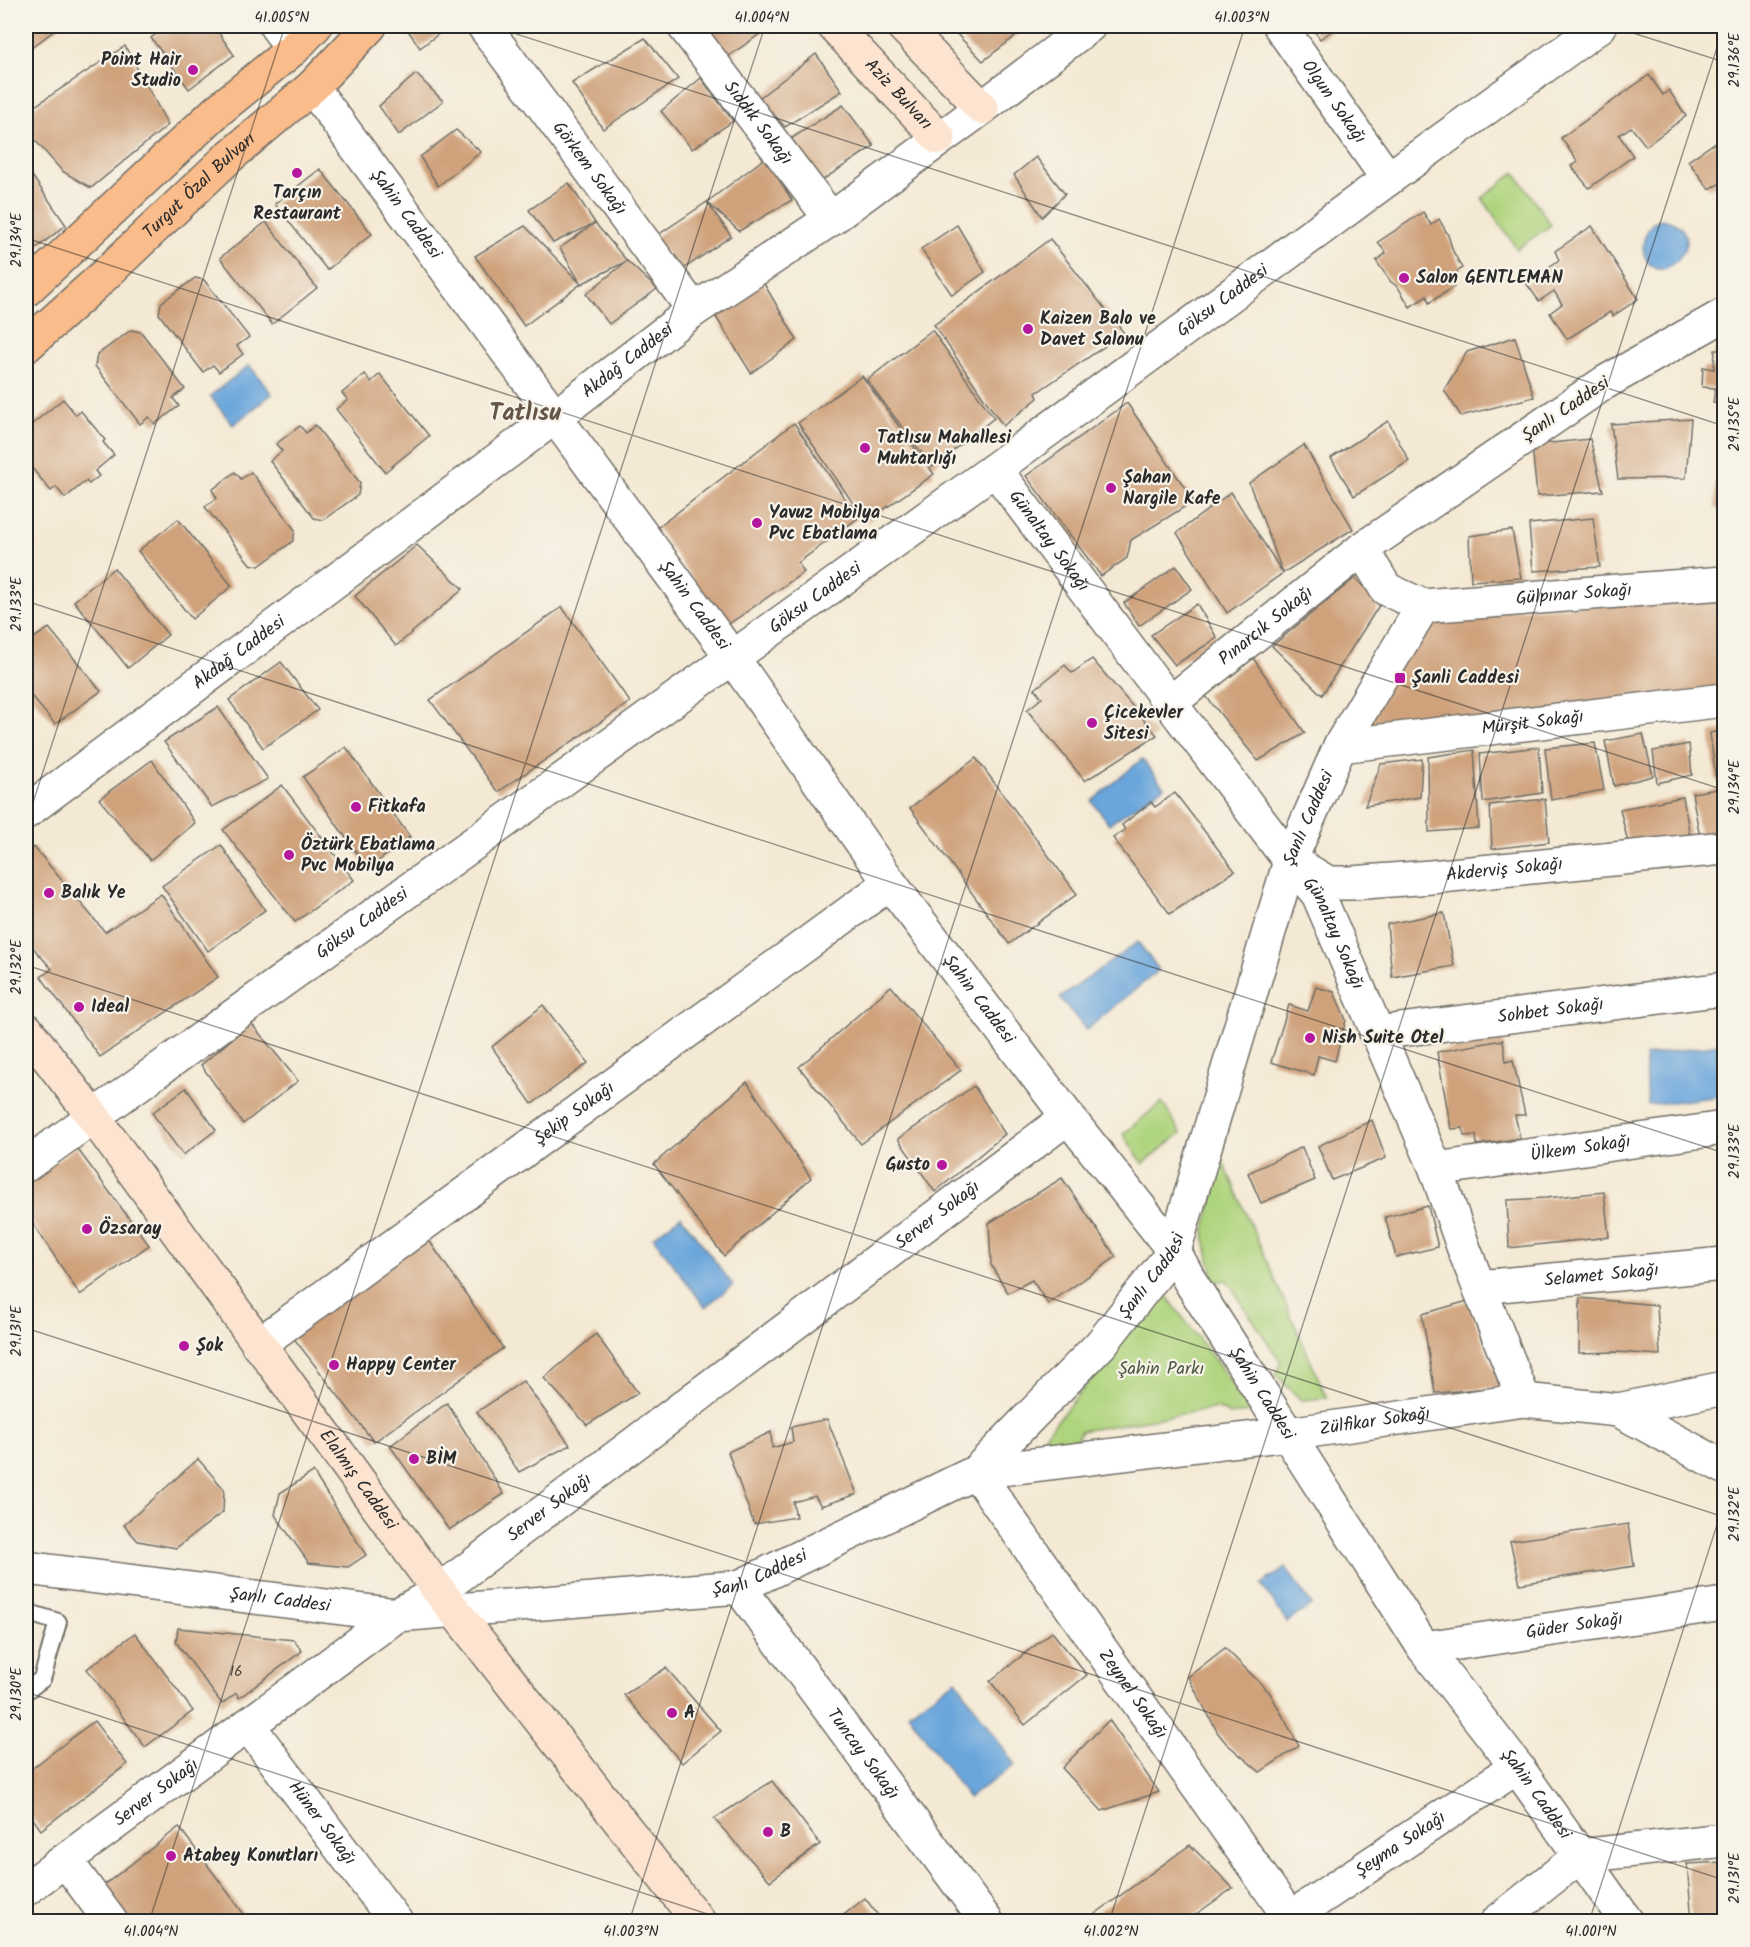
<svg xmlns="http://www.w3.org/2000/svg" width="1750" height="1947" font-family="Kalam,sans-serif">
<rect width="100%" height="100%" fill="#f7f3e8"/>
<filter id="ink" filterUnits="userSpaceOnUse"><feTurbulence type="fractalNoise" baseFrequency=".0167" numOctaves="2"/><feDisplacementMap in="SourceGraphic" scale="12" xChannelSelector="R" yChannelSelector="G"/><feConvolveMatrix kernelMatrix="1 2 1 2 8 2 1 2 1" color-interpolation-filters="sRGB"/></filter>
<filter id="wash" filterUnits="userSpaceOnUse"><feTurbulence type="fractalNoise" baseFrequency=".008" numOctaves="4" result="noise"/><feDisplacementMap in="SourceGraphic" scale="24" xChannelSelector="R" yChannelSelector="G"/><feGaussianBlur stdDeviation="1.35" result="paint"/><feColorMatrix in="noise" values="0 0 0 0 0 0 0 0 0 0 0 0 0 0 0 0 0 1.4 0 .05"/><feComposite in="paint" operator="in"/></filter>
<g filter="url(#wash)">
<rect width="100%" height="100%" fill="#f4e9d4"/>
<g fill="#afd47e" stroke="#6d8054" stroke-width="1.5">
<polygon points="1515,172 1551,225 1517,249 1482,198"/>
<polygon points="1162,1102 1181,1133 1143,1164 1123,1134"/>
<polygon points="1222,1159 1327,1398 1301,1400 1276,1375 1281,1363 1227,1280 1214,1283 1204,1234"/>
<polygon points="1163,1291 1253,1411 1230,1415 1217,1408 1081,1431 1074,1442 1038,1444"/>
</g>
<g fill="#6ba6db" stroke="#4b6883" stroke-width="1.5">
<path d="M1660 219C1677 221 1691 231 1684 250 1678 262 1660 279 1648 262 1638 248 1645 225 1660 219Z"/>
<polygon points="249,365 272,394 233,425 210,396"/>
<polygon points="1142,759 1164,787 1109,824 1092,801"/>
<polygon points="1138,942 1159,970 1086,1030 1060,998"/>
<polygon points="1717,1044 1721,1096 1648,1105 1645,1056"/>
<polygon points="681,1216 733,1285 705,1307 653,1237"/>
<polygon points="1286,1568 1312,1605 1287,1622 1261,1584"/>
<polygon points="956,1680 1015,1765 968,1798 908,1713"/>
</g>
<g id="blocks">
<g fill="#cfa27c">
<polygon points="26,26 60,26 26,52"/>
<polygon points="167,26 214,26 234,55 189,89 151,38"/>
<polygon points="405,26 449,26 420,48"/>
<polygon points="696,26 771,26 726,58"/>
<polygon points="949,26 1029,26 983,61"/>
<polygon points="1311,26 1339,26 1320,39"/>
<polygon points="645,38 678,79 603,129 572,83"/>
<polygon points="125,46 168,125 91,188 62,171 26,130 26,112"/>
<polygon points="816,54 842,91 785,127 759,98"/>
<polygon points="416,74 443,101 399,135 379,106"/>
<polygon points="1649,75 1663,95 1669,90 1686,116 1646,146 1631,127 1619,135 1633,156 1589,188 1571,166 1578,162 1561,138"/>
<polygon points="701,78 733,121 692,149 661,111"/>
<polygon points="843,105 874,146 818,183 786,142"/>
<polygon points="456,130 481,152 438,186 420,157"/>
<polygon points="1716,142 1720,146 1724,142 1724,188 1721,183 1709,189 1688,161"/>
<polygon points="1036,157 1065,194 1042,217 1014,175"/>
<polygon points="765,158 792,200 739,231 707,202"/>
<polygon points="26,167 66,225 26,256"/>
<polygon points="320,169 372,234 327,270 275,204"/>
<polygon points="569,183 595,223 553,243 529,210"/>
<polygon points="707,202 731,236 679,272 655,237"/>
<polygon points="1423,212 1431,225 1439,219 1448,235 1453,251 1462,268 1450,277 1454,287 1429,303 1427,296 1410,307 1398,287 1391,282 1376,261 1386,253 1378,242"/>
<polygon points="266,222 317,288 272,324 220,258"/>
<polygon points="595,223 627,261 657,289 609,324 586,294 627,261 581,284 524,326 475,256 525,226 581,284 560,248"/>
<polygon points="957,225 985,272 952,295 921,249"/>
<polygon points="1592,226 1638,299 1613,316 1610,312 1567,339 1550,313 1562,304 1554,291 1539,301 1526,283 1559,260 1555,251"/>
<polygon points="1050,239 1124,333 1036,393 1038,398 1003,426 934,325"/>
<polygon points="195,278 204,280 249,337 237,346 243,354 219,372 213,365 203,372 159,314 161,303"/>
<polygon points="763,282 797,340 751,373 716,317"/>
<polygon points="131,330 141,332 185,389 173,398 179,406 155,424 149,417 140,424 95,366 97,355"/>
<polygon points="932,330 994,418 932,467 867,380"/>
<polygon points="1515,337 1534,397 1461,416 1444,390 1467,352"/>
<polygon points="1715,350 1724,350 1724,404 1713,403 1715,388 1702,387 1703,367 1714,369"/>
<polygon points="365,374 371,382 380,374 429,436 385,472 336,409 348,400 342,393"/>
<polygon points="862,376 934,474 866,522 798,423"/>
<polygon points="63,399 76,415 81,411 105,440 103,442 114,455 95,471 99,476 89,484 86,481 65,498 56,487 51,491 26,461 31,456 26,449 26,429"/>
<polygon points="1127,403 1194,501 1131,540 1127,558 1101,576 1026,476"/>
<polygon points="1691,419 1686,478 1618,479 1611,424"/>
<polygon points="1388,421 1409,461 1354,496 1331,458"/>
<polygon points="794,423 858,518 798,563 804,572 726,626 657,528"/>
<polygon points="315,425 360,483 358,495 323,520 314,518 270,461 282,451 276,444 300,426 306,433"/>
<polygon points="1590,439 1603,491 1537,496 1532,445"/>
<polygon points="1304,445 1353,529 1283,573 1249,483"/>
<polygon points="235,472 241,479 251,472 295,530 293,541 259,566 250,564 205,507 217,498 212,490"/>
<polygon points="1716,479 1724,479 1724,509 1715,509"/>
<polygon points="1231,492 1283,573 1227,613 1177,533"/>
<polygon points="1593,518 1600,567 1533,571 1529,524"/>
<polygon points="178,519 232,586 192,619 138,551"/>
<polygon points="1512,530 1521,578 1471,581 1469,536"/>
<polygon points="417,545 463,589 396,646 355,596"/>
<polygon points="1176,566 1192,589 1139,626 1124,603"/>
<polygon points="114,568 168,635 128,668 74,601"/>
<polygon points="1355,578 1380,604 1322,695 1272,646"/>
<polygon points="1724,598 1724,692 1349,737 1425,615"/>
<polygon points="1197,604 1217,638 1175,665 1151,635"/>
<polygon points="562,607 630,702 498,792 430,700"/>
<polygon points="49,628 101,691 55,724 26,690 26,643"/>
<polygon points="1253,658 1305,733 1258,761 1205,695"/>
<polygon points="1092,659 1157,735 1085,781 1027,710 1042,698 1035,689 1065,665 1072,673"/>
<polygon points="281,662 318,710 263,748 229,700"/>
<polygon points="218,707 268,779 212,807 164,742"/>
<polygon points="1724,730 1724,778 1716,780 1710,733"/>
<polygon points="1643,734 1653,776 1614,786 1605,741"/>
<polygon points="1595,743 1604,790 1551,800 1545,748"/>
<polygon points="1689,744 1692,775 1657,783 1653,751"/>
<polygon points="346,747 410,837 368,869 303,777"/>
<polygon points="1539,747 1542,793 1483,802 1480,754"/>
<polygon points="1474,750 1479,828 1429,832 1428,757"/>
<polygon points="976,758 1077,894 1009,944 910,808"/>
<polygon points="1422,759 1420,797 1365,806 1381,764"/>
<polygon points="152,760 195,823 150,860 99,799"/>
<polygon points="282,785 354,880 295,922 223,830"/>
<polygon points="1724,788 1724,833 1700,838 1692,793"/>
<polygon points="1175,793 1235,871 1170,914 1113,838 1125,830 1122,825 1151,802 1155,807"/>
<polygon points="1683,797 1690,836 1629,847 1620,809"/>
<polygon points="1545,799 1549,842 1492,849 1490,805"/>
<polygon points="221,845 265,910 208,951 162,886"/>
<polygon points="34,847 105,932 161,894 218,977 100,1057 41,977 52,969 26,940 26,854"/>
<polygon points="1444,913 1454,966 1392,977 1387,924"/>
<polygon points="891,986 961,1070 861,1144 799,1067"/>
<polygon points="1316,987 1334,992 1346,1020 1335,1061 1318,1056 1314,1075 1271,1062 1289,1005 1308,1011"/>
<polygon points="543,1005 588,1063 532,1104 492,1047"/>
<polygon points="251,1023 298,1081 243,1124 201,1065"/>
<polygon points="1503,1040 1506,1062 1513,1060 1525,1115 1515,1115 1520,1138 1477,1145 1476,1135 1464,1136 1463,1128 1451,1129 1437,1052"/>
<polygon points="747,1082 811,1178 724,1256 654,1164"/>
<polygon points="974,1086 1005,1134 935,1192 898,1139"/>
<polygon points="186,1088 216,1130 183,1155 152,1113"/>
<polygon points="1372,1120 1386,1158 1332,1180 1318,1146"/>
<polygon points="76,1147 149,1245 80,1295 26,1213 26,1183"/>
<polygon points="1302,1147 1315,1180 1261,1203 1248,1173"/>
<polygon points="1062,1178 1116,1257 1048,1304 1032,1280 1008,1293 991,1265 989,1223"/>
<polygon points="1604,1192 1609,1237 1509,1248 1507,1200 1546,1198"/>
<polygon points="1428,1206 1438,1247 1396,1257 1385,1217"/>
<polygon points="426,1236 503,1348 374,1442 292,1336"/>
<polygon points="1580,1298 1657,1305 1660,1355 1617,1352 1579,1353"/>
<polygon points="1468,1301 1500,1387 1435,1393 1422,1314"/>
<polygon points="596,1334 638,1393 587,1425 544,1378"/>
<polygon points="523,1381 570,1445 519,1472 477,1412"/>
<polygon points="447,1403 504,1494 449,1530 390,1446"/>
<polygon points="827,1419 857,1494 821,1506 815,1496 793,1502 796,1517 754,1524 728,1452 771,1432 772,1448 793,1442 791,1427"/>
<polygon points="198,1459 224,1489 223,1512 176,1548 138,1541 124,1525"/>
<polygon points="313,1472 366,1555 348,1567 309,1563 275,1515 280,1493"/>
<polygon points="1628,1524 1634,1566 1520,1584 1510,1541"/>
<polygon points="178,1628 294,1640 302,1651 239,1698 236,1693 222,1704 176,1642"/>
<polygon points="1052,1632 1087,1675 1025,1725 990,1681"/>
<polygon points="135,1633 193,1711 145,1747 87,1669"/>
<polygon points="1225,1648 1270,1693 1299,1746 1260,1772 1226,1743 1218,1733 1188,1677"/>
<polygon points="666,1668 721,1731 682,1763 624,1695"/>
<polygon points="1109,1720 1159,1792 1102,1811 1062,1768"/>
<polygon points="94,1721 127,1764 41,1830 26,1809 26,1773"/>
<polygon points="772,1781 820,1844 770,1881 714,1819"/>
<polygon points="179,1827 250,1922 128,1922 103,1886"/>
<polygon points="1190,1845 1233,1888 1185,1922 1084,1922"/>
<polygon points="1724,1862 1724,1922 1692,1922 1687,1864"/>
<polygon points="865,1898 883,1922 835,1922"/>
</g>
</g>
</g>
<g filter="url(#ink)">
<use href="#blocks" fill-opacity="0" stroke="#716e66" stroke-width="1.5"/>
<g fill="none" stroke-linecap="round" stroke-linejoin="round">
<g stroke="#716e66" stroke-width="20">
<polyline id="lane" points="26,1612 58,1622 42,1679 26,1691"/>
</g>
<g stroke="#716e66" stroke-width="36">
<g id="street">
<polyline points="276,26 293,49"/>
<path id="s1" d="M484 26 694 310"/>
<path id="s2" d="M684 26 831 219"/>
<path id="s3" d="M1280 26 1388 179"/>
<path id="s4" d="M312 87 732 657 890 883 1068 1117 1174 1251 1190 1281 1424 1648 1517 1767 1627 1922"/>
<path id="s5" d="M1724 315 1604 383 1362 549 1386 589 1423 606 1724 583"/>
<path id="s6" d="M995 469 1170 703 1290 861 1318 894 1436 1169 1464 1249 1524 1400"/>
<path id="s7" d="M1170 703 1362 549"/>
<path id="s8" d="M1340 746 1724 700"/>
<path id="s9" d="M26 812 556 416 694 310 831 219 982 108 1089 26"/>
<path id="s10" d="M1298 865 1328 883H1351L1431 877 1724 848"/>
<path id="s11" d="M1376 1033 1724 989"/>
<path id="s12" d="M26 1165 995 469 1388 179 1600 26"/>
<path id="s13" d="M1436 1169 1724 1128"/>
<path id="s14" d="M1479 1287 1724 1264"/>
<path id="s15" d="M258 1345 890 883"/>
<polyline points="1618,1410 1724,1388"/>
<path id="s16" d="M976 1472 1288 1434 1524 1400 1618 1410 1724 1467"/>
<path id="s17" d="M976 1472 1293 1922"/>
<path id="s18" d="M26 1568 397 1615 739 1587 976 1472 1101 1344 1174 1251 1290 861 1340 746 1423 606"/>
<path id="s19" d="M739 1587 987 1922"/>
<path id="s20" d="M1424 1648 1724 1604"/>
<path id="s21" d="M248 1725 396 1922"/>
<polyline points="66,1861 111,1922"/>
<path id="s22" d="M26 1889 397 1615 439 1591 1068 1117"/>
<path id="s23" d="M1284 1922 1517 1767"/>
<polyline points="1497,1922 1580,1856 1724,1840"/>
</g>
</g>
<g stroke="#716e66" stroke-width="36">
<g id="secondary">
<path id="s24" d="M834 26 939 138"/>
<polyline points="903,26 982,108"/>
<path id="s25" d="M26 1029 93 1116 439 1591 699 1922"/>
</g>
</g>
<g stroke="#716e66" stroke-width="36">
<g id="primary">
<polyline points="26,290 217,111 293,49 315,26"/>
<path id="s26" d="M26 346 95 284 229 157 312 87 370 26"/>
</g>
</g>
<use href="#lane" stroke="#fff" stroke-width="16"/>
<use href="#street" stroke="#fff" stroke-width="33"/>
<use href="#secondary" stroke="#fde4d0" stroke-width="33"/>
<use href="#primary" stroke="#f9bc8a" stroke-width="33"/>
</g>
</g>
<path fill="none" stroke="#2b2b2b" stroke-width="1.5" stroke-opacity="0.45" d="M492 26 1724 426M1611 26 1724 62M26 238 1724 790M26 601 1724 1153M26 824 285 26M26 965 1724 1517M26 1328 1724 1880M26 1692 732 1922M149 1922 765 26M629 1922 1245 26M1109 1922 1724 26M1589 1922 1724 1503"/>
<g fill="#b5179e" stroke="#f7f3e8" stroke-width="2">
<circle cx="193" cy="70" r="6"/>
<circle cx="297" cy="173" r="6"/>
<circle cx="1404" cy="278" r="6"/>
<circle cx="1028" cy="329" r="6"/>
<circle cx="865" cy="448" r="6"/>
<circle cx="1111" cy="488" r="6"/>
<circle cx="757" cy="523" r="6"/>
<rect x="1394" y="672" width="12" height="12" rx="3"/>
<circle cx="1092" cy="723" r="6"/>
<circle cx="356" cy="807" r="6"/>
<circle cx="289" cy="855" r="6"/>
<circle cx="49" cy="893" r="6"/>
<circle cx="79" cy="1007" r="6"/>
<circle cx="1310" cy="1038" r="6"/>
<circle cx="942" cy="1165" r="6"/>
<circle cx="87" cy="1229" r="6"/>
<circle cx="184" cy="1346" r="6"/>
<circle cx="334" cy="1365" r="6"/>
<circle cx="414" cy="1459" r="6"/>
<circle cx="672" cy="1713" r="6"/>
<circle cx="768" cy="1832" r="6"/>
<circle cx="171" cy="1856" r="6"/>
</g>
<g text-anchor="middle" dominant-baseline="central" stroke-width="4.5" stroke-linejoin="round" paint-order="stroke">
<g font-size="15" fill="#54493f">
<text x="236" y="1672">16</text>
</g>
<g font-size="18" font-weight="bold" fill="#2b2b2b" stroke="#f7f3e8" text-anchor="start">
<text x="181" y="60" text-anchor="end">Point Hair<tspan x="181" dy="21">Studio</tspan></text>
<text x="297" y="193" text-anchor="middle">Tarçın<tspan x="297" dy="21">Restaurant</tspan></text>
<text x="1416" y="278">Salon GENTLEMAN</text>
<text x="1040" y="319">Kaizen Balo ve<tspan x="1040" dy="21">Davet Salonu</tspan></text>
<text x="877" y="438">Tatlısu Mahallesi<tspan x="877" dy="21">Muhtarlığı</tspan></text>
<text x="1123" y="478">Şahan<tspan x="1123" dy="21">Nargile Kafe</tspan></text>
<text x="769" y="513">Yavuz Mobilya<tspan x="769" dy="21">Pvc Ebatlama</tspan></text>
<text x="1412" y="678">Şanli Caddesi</text>
<text x="1104" y="713">Çicekevler<tspan x="1104" dy="21">Sitesi</tspan></text>
<text x="368" y="807">Fitkafa</text>
<text x="301" y="845">Öztürk Ebatlama<tspan x="301" dy="21">Pvc Mobilya</tspan></text>
<text x="61" y="893">Balık Ye</text>
<text x="91" y="1007">Ideal</text>
<text x="1322" y="1038">Nish Suite Otel</text>
<text x="930" y="1165" text-anchor="end">Gusto</text>
<text x="99" y="1229">Özsaray</text>
<text x="196" y="1346">Şok</text>
<text x="346" y="1365">Happy Center</text>
<text x="426" y="1459">BİM</text>
<text x="684" y="1713">A</text>
<text x="780" y="1832">B</text>
<text x="183" y="1856">Atabey Konutları</text>
</g>
<g font-size="18" fill="#2b2b2b" stroke="#f7f3e8">
<text stroke="none"><textPath href="#s24" startOffset="94">Aziz Bulvarı</textPath></text>
<text stroke="none"><textPath href="#s3" startOffset="93">Olgun Sokağı</textPath></text>
<text stroke="none"><textPath href="#s2" startOffset="122">Sıddık Sokağı</textPath></text>
<text stroke="none"><textPath href="#s1" startOffset="177">Görkem Sokağı</textPath></text>
<text stroke="none"><textPath href="#s26" startOffset="236">Turgut Özal Bulvarı</textPath></text>
<text stroke="none"><textPath href="#s4" startOffset="158">Şahin Caddesi</textPath></text>
<text stroke="none"><textPath href="#s12" startOffset="1476">Göksu Caddesi</textPath></text>
<text stroke="none"><textPath href="#s9" startOffset="752">Akdağ Caddesi</textPath></text>
<text transform="translate(1566 410) rotate(-34)">Şanlı Caddesi</text>
<text stroke="none"><textPath href="#s6" startOffset="90">Günaltay Sokağı</textPath></text>
<text stroke="none"><textPath href="#s5" startOffset="670">Gülpınar Sokağı</textPath></text>
<text stroke="none"><textPath href="#s12" startOffset="972">Göksu Caddesi</textPath></text>
<text stroke="none"><textPath href="#s4" startOffset="644">Şahin Caddesi</textPath></text>
<text stroke="none"><textPath href="#s7" startOffset="123">Pınarcık Sokağı</textPath></text>
<text stroke="none"><textPath href="#s9" startOffset="266">Akdağ Caddesi</textPath></text>
<text stroke="none"><textPath href="#s8" startOffset="194">Mürşit Sokağı</textPath></text>
<text stroke="none"><textPath href="#s18" startOffset="1731">Şanlı Caddesi</textPath></text>
<text stroke="none"><textPath href="#s10" startOffset="212">Akderviş Sokağı</textPath></text>
<text stroke="none"><textPath href="#s12" startOffset="414">Göksu Caddesi</textPath></text>
<text stroke="none"><textPath href="#s6" startOffset="576">Günaltay Sokağı</textPath></text>
<text stroke="none"><textPath href="#s4" startOffset="1130">Şahin Caddesi</textPath></text>
<text stroke="none"><textPath href="#s11" startOffset="176">Sohbet Sokağı</textPath></text>
<text stroke="none"><textPath href="#s15" startOffset="392">Şekip Sokağı</textPath></text>
<text stroke="none"><textPath href="#s13" startOffset="146">Ülkem Sokağı</textPath></text>
<text stroke="none"><textPath href="#s22" startOffset="1134">Server Sokağı</textPath></text>
<text stroke="none"><textPath href="#s18" startOffset="1245">Şanlı Caddesi</textPath></text>
<text stroke="none"><textPath href="#s14" startOffset="123">Selamet Sokağı</textPath></text>
<text stroke="none"><textPath href="#s4" startOffset="1616">Şahin Caddesi</textPath></text>
<text stroke="none"><textPath href="#s16" startOffset="402">Zülfikar Sokağı</textPath></text>
<text stroke="none"><textPath href="#s25" startOffset="560">Elalmış Caddesi</textPath></text>
<text stroke="none"><textPath href="#s22" startOffset="648">Server Sokağı</textPath></text>
<text stroke="none"><textPath href="#s18" startOffset="741">Şanlı Caddesi</textPath></text>
<text stroke="none"><textPath href="#s18" startOffset="256">Şanlı Caddesi</textPath></text>
<text stroke="none"><textPath href="#s20" startOffset="152">Güder Sokağı</textPath></text>
<text stroke="none"><textPath href="#s17" startOffset="272">Zeynel Sokağı</textPath></text>
<text stroke="none"><textPath href="#s19" startOffset="208">Tuncay Sokağı</textPath></text>
<text stroke="none"><textPath href="#s22" startOffset="162">Server Sokağı</textPath></text>
<text stroke="none"><textPath href="#s4" startOffset="2102">Şahin Caddesi</textPath></text>
<text stroke="none"><textPath href="#s21" startOffset="123">Hüner Sokağı</textPath></text>
<text stroke="none"><textPath href="#s23" startOffset="140">Şeyma Sokağı</textPath></text>
</g>
<g font-size="18" fill="#4c5540" stroke="#f7f3e8">
<text x="1161" y="1369">Şahin Parkı</text>
</g>
<g font-size="24" font-weight="bold" fill="#645547" stroke="#f7f3e8">
<text x="525" y="413">Tatlısu</text>
</g>
</g>
<rect width="1750" height="1947" fill="none" stroke="#f7f3e8" stroke-width="66"/>
<rect x="33" y="33" width="1684" height="1881" fill="none" stroke="#2b2b2b" stroke-width="2"/>
<g font-size="15" text-anchor="middle" fill="#2b2b2b">
<text x="282" y="22">41.005°N</text>
<text x="762" y="22">41.004°N</text>
<text x="1242" y="22">41.003°N</text>
<text transform="translate(1734 60) rotate(-90)" y="5">29.136°E</text>
<text transform="translate(16 240) rotate(-90)" y="5">29.134°E</text>
<text transform="translate(1734 424) rotate(-90)" y="5">29.135°E</text>
<text transform="translate(16 604) rotate(-90)" y="5">29.133°E</text>
<text transform="translate(1734 787) rotate(-90)" y="5">29.134°E</text>
<text transform="translate(16 967) rotate(-90)" y="5">29.132°E</text>
<text transform="translate(1734 1151) rotate(-90)" y="5">29.133°E</text>
<text transform="translate(16 1331) rotate(-90)" y="5">29.131°E</text>
<text transform="translate(1734 1514) rotate(-90)" y="5">29.132°E</text>
<text transform="translate(16 1694) rotate(-90)" y="5">29.130°E</text>
<text transform="translate(1734 1878) rotate(-90)" y="5">29.131°E</text>
<text x="151" y="1936">41.004°N</text>
<text x="631" y="1936">41.003°N</text>
<text x="1111" y="1936">41.002°N</text>
<text x="1591" y="1936">41.001°N</text>
</g>
</svg>
